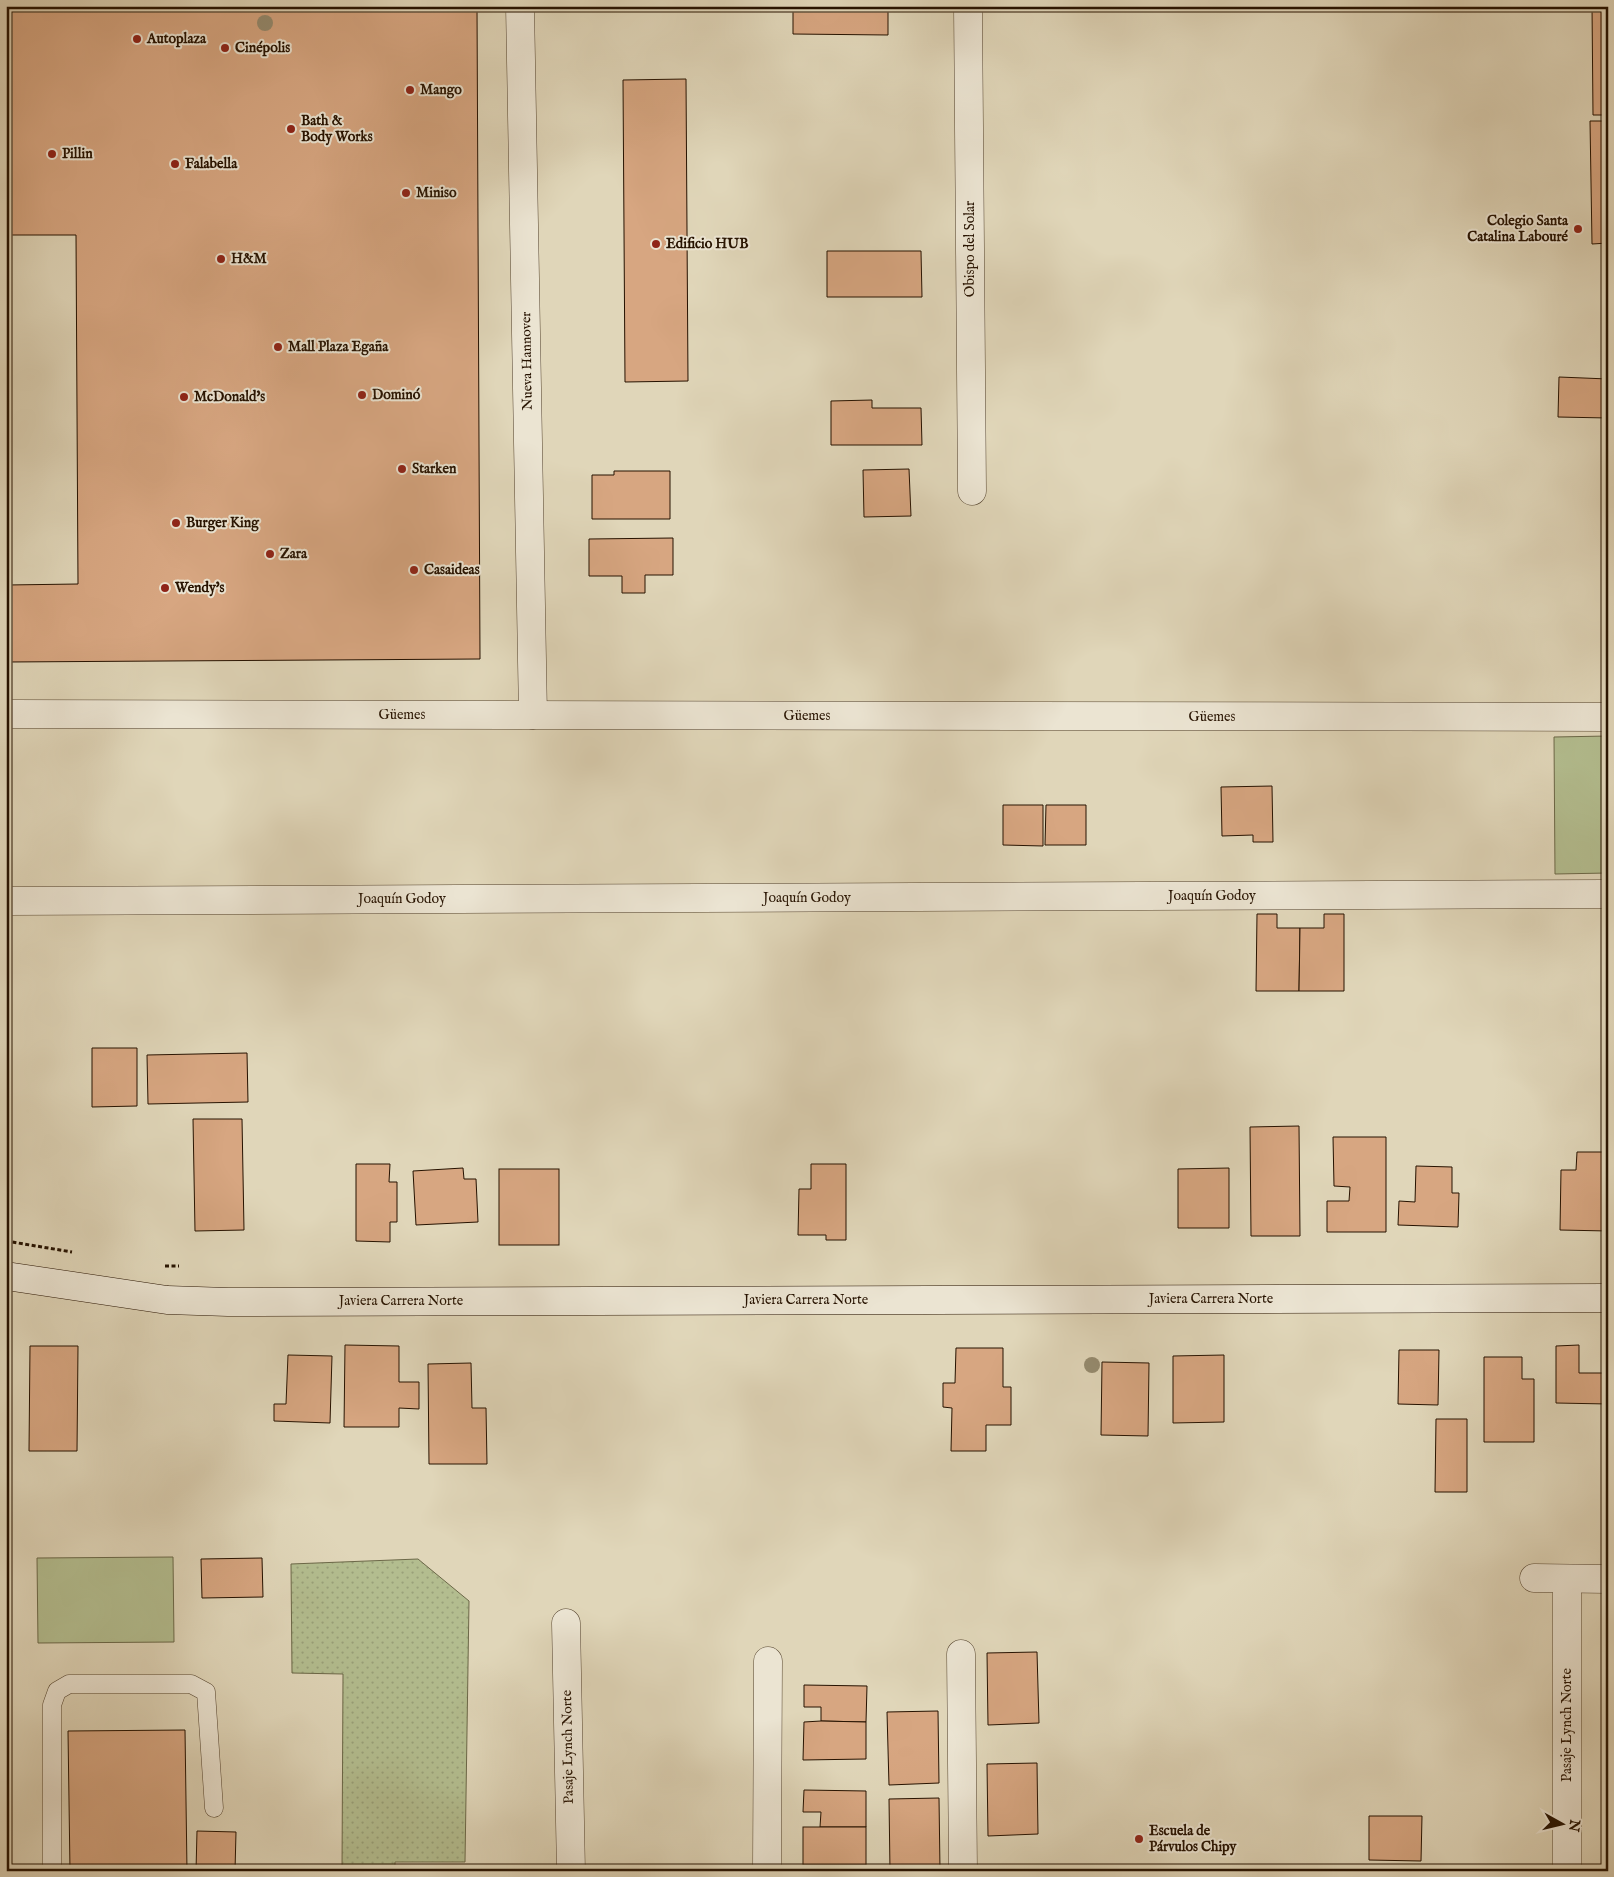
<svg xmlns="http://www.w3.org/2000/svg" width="1614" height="1877" font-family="'IM FELL English',serif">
<defs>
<pattern id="grass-dots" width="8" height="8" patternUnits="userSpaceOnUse" patternTransform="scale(1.25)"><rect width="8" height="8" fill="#b3bd8f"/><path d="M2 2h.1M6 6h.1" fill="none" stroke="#9aa17a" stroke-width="1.8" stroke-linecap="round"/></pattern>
</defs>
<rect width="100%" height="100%" fill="#e0d6b9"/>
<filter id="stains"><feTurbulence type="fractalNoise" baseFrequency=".004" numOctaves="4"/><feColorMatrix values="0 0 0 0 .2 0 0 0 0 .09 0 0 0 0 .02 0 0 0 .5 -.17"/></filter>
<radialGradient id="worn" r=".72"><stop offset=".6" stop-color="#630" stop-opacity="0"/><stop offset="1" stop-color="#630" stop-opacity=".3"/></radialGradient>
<polygon fill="url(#grass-dots)" stroke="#6c6848" points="418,1559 469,1601 465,1862 395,1862 395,1871 342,1871 343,1674 292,1673 291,1564"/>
<g fill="#b3bd8f" stroke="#6c6848">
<polygon points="1608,736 1608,873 1555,874 1554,737"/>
<polygon points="173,1557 174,1642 38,1643 37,1558"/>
</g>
<g fill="#d7a681" stroke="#261200">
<polygon points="6,6 477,6 480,659 7,662 7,585 78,584 76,235 6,235"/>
<polygon points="793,6 888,6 888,35 793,34"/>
<polygon points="1592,6 1608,6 1608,115 1593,115"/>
<polygon points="686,79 688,381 625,382 623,80"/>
<polygon points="1590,121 1608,121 1608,243 1592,244"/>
<polygon points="827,251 921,251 922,297 827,297"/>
<polygon points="1559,377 1608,379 1608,418 1558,417"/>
<polygon points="872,400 872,408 921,408 922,445 831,445 831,401"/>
<polygon points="909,469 911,516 864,517 863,470"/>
<polygon points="614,471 670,471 670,519 592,519 592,475 614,475"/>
<polygon points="673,538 673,575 645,575 645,593 622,593 622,576 589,576 589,539"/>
<polygon points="1272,786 1273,842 1253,842 1253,835 1222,836 1221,787"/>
<polygon points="1003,805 1043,805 1043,846 1003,845"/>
<polygon points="1046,805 1086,805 1086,845 1045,845"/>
<polygon points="1257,914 1277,914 1277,928 1300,928 1299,991 1256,991"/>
<polygon points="1324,914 1344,914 1344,991 1299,991 1300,928 1324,928"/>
<polygon points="92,1048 137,1048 137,1106 92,1107"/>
<polygon points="247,1053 248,1102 148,1104 147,1055"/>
<polygon points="193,1119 242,1119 244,1230 195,1231"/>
<polygon points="1299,1126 1300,1236 1251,1236 1250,1127"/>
<polygon points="1333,1137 1386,1137 1386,1232 1327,1232 1327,1201 1349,1201 1350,1187 1334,1186"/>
<polygon points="1577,1152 1608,1152 1608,1231 1560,1230 1561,1170 1576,1170"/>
<polygon points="356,1164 390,1164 389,1182 397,1182 397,1222 390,1222 390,1242 356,1241"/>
<polygon points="811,1164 846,1164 846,1240 826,1240 826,1235 798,1235 799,1189 811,1189"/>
<polygon points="1416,1166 1452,1167 1452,1193 1459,1193 1458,1227 1398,1225 1399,1201 1415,1202"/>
<polygon points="463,1168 464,1179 476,1179 478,1222 416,1225 413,1171"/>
<polygon points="1229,1168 1229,1228 1178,1228 1178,1169"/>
<rect x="499" y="1169" width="60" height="76"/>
<polygon points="345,1345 399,1346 399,1382 419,1382 419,1409 399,1408 399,1427 344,1427"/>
<polygon points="1579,1345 1579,1373 1608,1373 1608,1404 1556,1403 1556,1346"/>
<polygon points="30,1346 78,1346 77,1451 29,1451"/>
<polygon points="956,1348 1003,1348 1003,1387 1011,1387 1011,1425 986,1425 986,1451 951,1451 952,1408 943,1407 943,1383 955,1383"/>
<polygon points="1399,1350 1439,1350 1438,1405 1398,1404"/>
<polygon points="288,1355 332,1356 330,1423 274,1421 274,1404 286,1404"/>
<polygon points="1224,1355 1224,1422 1173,1423 1173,1356"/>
<polygon points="1484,1357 1522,1357 1522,1379 1534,1379 1534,1442 1484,1442"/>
<polygon points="1102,1362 1149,1363 1148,1436 1101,1435"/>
<polygon points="471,1363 472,1408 486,1408 487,1464 429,1464 428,1364"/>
<polygon points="1436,1419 1467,1419 1467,1492 1435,1492"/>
<polygon points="262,1558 263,1597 202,1598 201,1559"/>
<polygon points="1037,1652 1039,1723 988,1725 987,1653"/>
<polygon points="804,1685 867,1686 866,1722 821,1721 821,1707 804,1707"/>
<polygon points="938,1711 939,1783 889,1785 887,1712"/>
<polygon points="821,1721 866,1722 866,1759 803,1760 804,1722"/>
<polygon points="185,1730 187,1871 70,1871 68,1731"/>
<polygon points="1037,1763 1038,1834 988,1836 987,1764"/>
<polygon points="804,1790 866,1791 866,1827 820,1827 821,1812 803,1812"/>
<polygon points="939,1798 940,1870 890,1871 889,1799"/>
<rect x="6" y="1810" width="1" height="61"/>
<polygon points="1369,1816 1422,1816 1421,1861 1369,1860"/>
<rect x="803" y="1827" width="63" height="38"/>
<polygon points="197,1831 236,1832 235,1871 196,1871"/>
<polygon points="1037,1867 1037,1871 986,1871 986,1868"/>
</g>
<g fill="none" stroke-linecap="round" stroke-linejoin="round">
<g stroke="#54432e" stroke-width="19">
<polyline id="lane" points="52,1871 52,1705 57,1691 69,1684 191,1684 206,1692 214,1808"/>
</g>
<g stroke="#54432e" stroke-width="29">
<g id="street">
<polyline points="520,6 533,715"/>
<polyline points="968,6 972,491"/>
<polyline points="6,714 1608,717"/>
<polyline points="6,901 1608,894"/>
<polyline points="1534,1578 1608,1579"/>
<polyline points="1567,1579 1567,1871"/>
<polyline points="566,1623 571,1871"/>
<polyline points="961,1654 963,1871"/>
<polyline points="767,1871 768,1661"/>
</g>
</g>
<g stroke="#261200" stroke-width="29">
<polyline id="secondary" points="6,1276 167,1300 228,1302 1608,1298"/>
</g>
<g stroke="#261200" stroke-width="3" stroke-dasharray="4 2.5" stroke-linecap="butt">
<polyline points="1605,864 1608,855"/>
<polyline points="6,1241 72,1252"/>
<polyline points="165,1266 179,1266"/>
</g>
<use href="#lane" stroke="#ebe4d2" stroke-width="18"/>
<use href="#street" stroke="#ebe4d2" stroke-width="28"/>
<use href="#secondary" stroke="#ebe4d2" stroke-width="28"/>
</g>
<g fill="#958b6f">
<circle cx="265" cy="23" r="8"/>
<circle cx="1092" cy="1365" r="8"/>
</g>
<g fill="#8f2418" stroke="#ebe4d2" stroke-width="2">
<circle cx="137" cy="39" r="5"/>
<circle cx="225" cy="48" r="5"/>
<circle cx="410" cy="90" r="5"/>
<circle cx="291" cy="129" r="5"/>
<circle cx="52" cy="154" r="5"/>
<circle cx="175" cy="164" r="5"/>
<circle cx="406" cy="193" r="5"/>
<circle cx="1578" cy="229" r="5"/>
<circle cx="656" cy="244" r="5"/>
<circle cx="221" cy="259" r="5"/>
<circle cx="278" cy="347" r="5"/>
<circle cx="362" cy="395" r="5"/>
<circle cx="184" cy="397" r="5"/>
<circle cx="402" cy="469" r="5"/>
<circle cx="176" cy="523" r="5"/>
<circle cx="270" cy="554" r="5"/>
<circle cx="414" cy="570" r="5"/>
<circle cx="165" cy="588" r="5"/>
<circle cx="1139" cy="1839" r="5"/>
</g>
<g text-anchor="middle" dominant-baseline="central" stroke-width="4" stroke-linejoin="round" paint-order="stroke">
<g font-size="14" font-weight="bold" fill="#261200" stroke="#ebe4d2" text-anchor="start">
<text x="147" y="39">Autoplaza</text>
<text x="235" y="48">Cinépolis</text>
<text x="420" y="90">Mango</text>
<text x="301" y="121">Bath &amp;<tspan x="301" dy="16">Body Works</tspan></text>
<text x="62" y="154">Pillin</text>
<text x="185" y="164">Falabella</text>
<text x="416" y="193">Miniso</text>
<text x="1568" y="221" text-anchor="end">Colegio Santa<tspan x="1568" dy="16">Catalina Labouré</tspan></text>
<text x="666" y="244">Edificio HUB</text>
<text x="231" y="259">H&amp;M</text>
<text x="288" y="347">Mall Plaza Egaña</text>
<text x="372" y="395">Dominó</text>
<text x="194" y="397">McDonald's</text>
<text x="412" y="469">Starken</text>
<text x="186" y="523">Burger King</text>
<text x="280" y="554">Zara</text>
<text x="424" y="570">Casaideas</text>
<text x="175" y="588">Wendy's</text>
<text x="1149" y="1831">Escuela de<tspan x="1149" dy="16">Párvulos Chipy</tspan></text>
</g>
<g font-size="14" fill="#261200" stroke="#ebe4d2">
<text transform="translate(970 249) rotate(-90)">Obispo del Solar</text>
<text transform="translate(527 361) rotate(-91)">Nueva Hannover</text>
<text x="402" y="715">Güemes</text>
<text x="807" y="716">Güemes</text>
<text x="1212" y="717">Güemes</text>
<text x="1212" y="896">Joaquín Godoy</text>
<text x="807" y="898">Joaquín Godoy</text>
<text x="402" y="899">Joaquín Godoy</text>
<text x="1211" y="1299">Javiera Carrera Norte</text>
<text x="806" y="1300">Javiera Carrera Norte</text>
<text x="401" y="1301">Javiera Carrera Norte</text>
<text transform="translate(1567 1725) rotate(-90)">Pasaje Lynch Norte</text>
<text transform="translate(568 1747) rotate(-91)">Pasaje Lynch Norte</text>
</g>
</g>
<rect width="1614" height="1877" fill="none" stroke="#e0d6b9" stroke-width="25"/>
<rect x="8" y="8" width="1599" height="1862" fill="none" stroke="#261200" stroke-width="2.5"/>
<rect x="12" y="12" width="1589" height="1852" fill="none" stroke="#261200"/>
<g transform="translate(1562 1824) rotate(98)" stroke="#ebe4d2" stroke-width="4" paint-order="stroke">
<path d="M0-4L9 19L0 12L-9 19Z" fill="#261200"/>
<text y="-8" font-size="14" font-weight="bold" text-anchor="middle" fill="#261200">N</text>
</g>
<rect width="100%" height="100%" filter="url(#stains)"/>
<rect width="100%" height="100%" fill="url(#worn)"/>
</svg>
